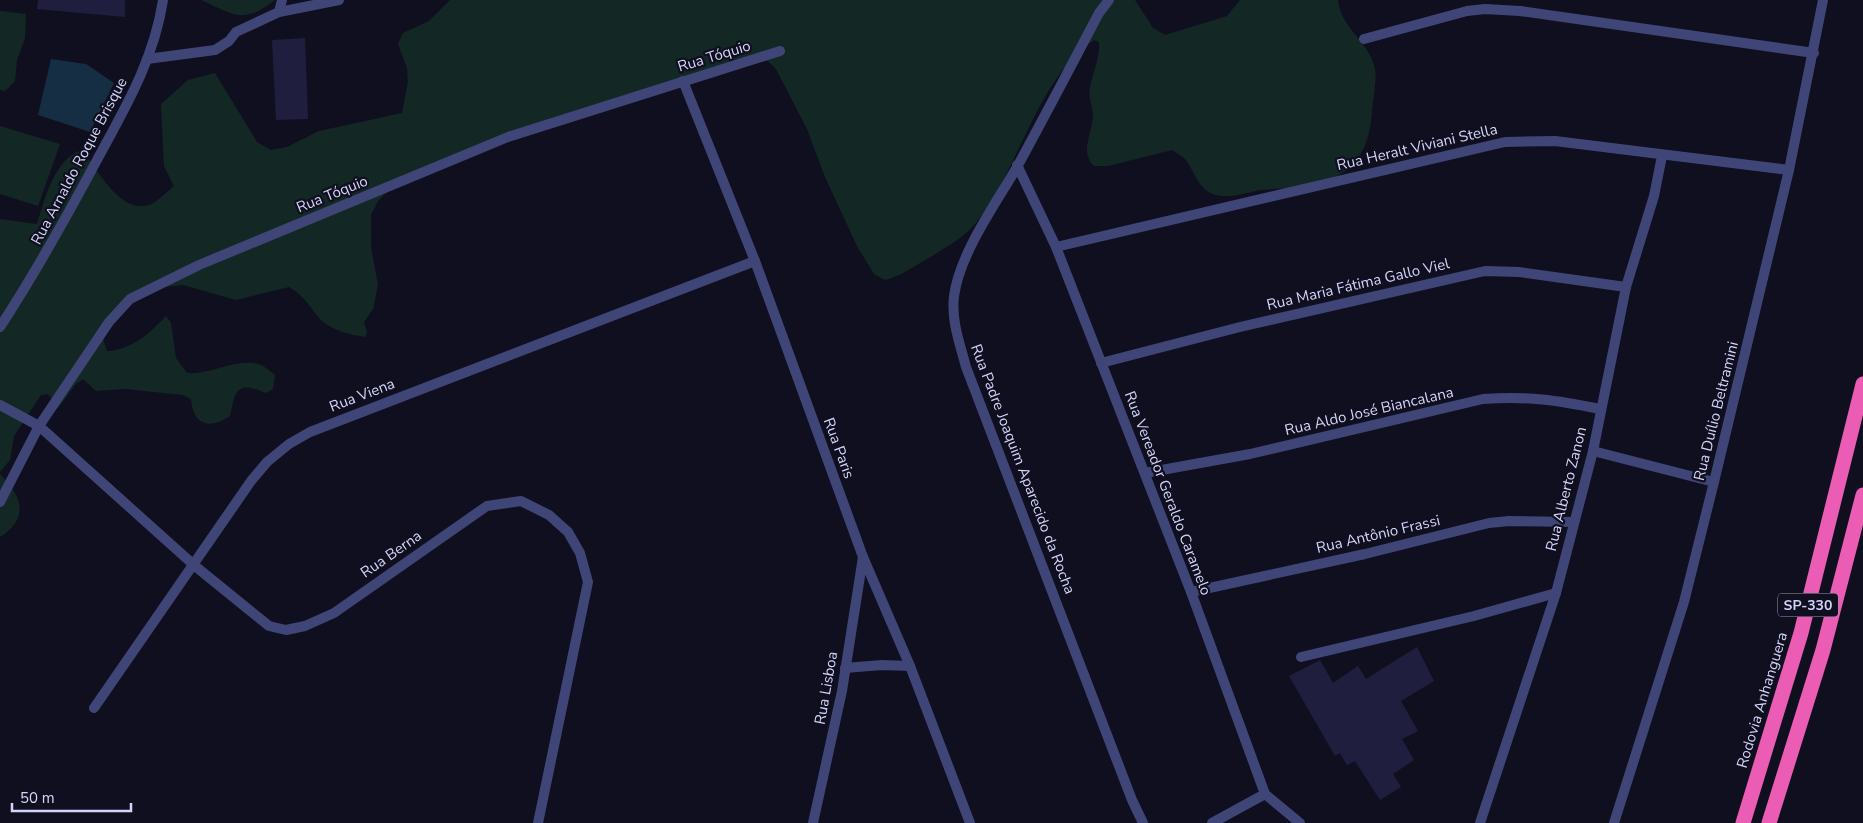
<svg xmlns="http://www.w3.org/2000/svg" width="1863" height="823" font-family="'Nunito Sans',sans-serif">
<rect width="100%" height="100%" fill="#100f1f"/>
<g fill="#132825">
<path d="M201 0H275C243 25 235 15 201 0Z"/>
<path d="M450 0H1135L1153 28 1165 35 1227 16 1240 0H1338C1341 29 1370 42 1375 69 1377 82 1373 98 1372 111 1369 157 1349 179 1303 187 1289 189 1275 188 1261 190 1246 192 1232 199 1216 195 1199 191 1195 172 1185 159 1182 156 1176 153 1172 150L1108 166H1094C1079 151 1093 133 1093 114 1092 106 1088 96 1090 87 1093 72 1100 58 1099 42L1094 40C1035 81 1020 169 975 224 963 239 944 248 929 258 914 266 901 276 885 280L874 274 857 246 825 177 807 129 776 69 768 61 757 58 476 148 390 189 378 201 371 215V247L378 285 373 309 364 322 367 333 365 337C351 335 331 330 321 320 309 307 306 297 289 287L236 300 183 285 148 289 128 296 103 339 107 351C132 350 150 333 166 316L171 323 176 358 187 373C211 375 234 358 258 364 263 365 270 371 275 375L273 389 266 393C237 381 236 388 230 416 209 430 193 425 191 399L183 395 125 389 96 391 83 379 76 384 58 408 48 394 41 395 14 436 10 460 0 472V219L37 224C45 198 53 164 78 151L85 155C100 173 121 214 149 205 155 204 168 191 174 186L164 166 161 104 188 80 215 73 257 142 271 150 287 147 319 131 402 113 408 82 407 68 398 44 403 33 429 21Z"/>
<polygon points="0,11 26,14 25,38 17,60 15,81 5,91 0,90"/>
<polygon points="0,126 60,144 38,206 0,194"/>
<path d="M0 474C22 496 30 518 0 537Z"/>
</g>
<polygon fill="#152e43" points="51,59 86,64 114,83 90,132 38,115"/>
<g fill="#201e3e">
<polygon points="38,0 125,0 125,17 37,9"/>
<polygon points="305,38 308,119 276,120 272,40"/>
<polygon points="1417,647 1434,681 1401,701 1418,731 1402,739 1414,760 1393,774 1401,787 1380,800 1355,761 1347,765 1340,753 1335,756 1289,676 1320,660 1333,683 1358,666 1366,679"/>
</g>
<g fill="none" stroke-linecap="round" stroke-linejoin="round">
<g stroke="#404578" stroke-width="10">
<polyline points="279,12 339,0"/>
<polyline points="147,59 215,50 229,41 236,32 279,12 282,0"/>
<polyline points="1301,657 1474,616 1556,593"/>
</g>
<g stroke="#404578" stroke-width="10">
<path d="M1109 0 1099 13C1072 64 1045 116 1017 167 995 205 960 253 954 296 951 321 960 344 966 367L1132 800 1143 823"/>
<polyline points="1364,39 1467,11 1485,9 1520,11 1814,53"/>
<polyline points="683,81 755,261 863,557 910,666 970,823"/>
<polyline points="1017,165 1056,247 1191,592 1265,794 1300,823"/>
<polyline points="1056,247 1505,142 1555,141 1789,170"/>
<path d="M0 327C36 272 66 218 97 160 125 108 154 60 163 0"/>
<polyline points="1101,363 1240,327 1485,271 1519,272 1626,287"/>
<polyline points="0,405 39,426 195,566 269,626 286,630 305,626 334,613 487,506 521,501 549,515 568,532 580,553 588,582 538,823"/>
<polyline points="1593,451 1714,482"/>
<path d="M1145 473 1250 454 1483 399C1529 396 1556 400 1600 409"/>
<polyline points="0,502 39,426 109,322 130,299 199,265 508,137 780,51"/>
<polyline points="1191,592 1365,554 1489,523 1509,521 1574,522"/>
<polyline points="845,668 882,665 910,666"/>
<polyline points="94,708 251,481 267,462 289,444 310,432 755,261"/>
<polyline points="813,823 842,691 863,557"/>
<polyline points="1212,823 1265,794"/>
<polyline points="1480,823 1556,593 1593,451 1626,287 1654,196 1662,156"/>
<polyline points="1614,823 1684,602 1714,482 1789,170 1823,0"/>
</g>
<g stroke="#eb5db4" stroke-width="15">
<polyline points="1743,823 1801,633 1863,384"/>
<polyline points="1769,823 1823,650 1863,495"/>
</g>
</g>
<g text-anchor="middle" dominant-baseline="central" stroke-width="4.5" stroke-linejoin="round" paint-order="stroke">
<rect fill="#100f1f" stroke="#9899b8" stroke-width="1" x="1778" y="593.5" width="60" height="23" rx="4"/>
<g font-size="14" font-weight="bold" fill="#d3d4f9">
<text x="1808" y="605">SP-330</text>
</g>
<g font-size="15" fill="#d3d4f9" stroke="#100f1f">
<text transform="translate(714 56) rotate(-17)">Rua Tóquio</text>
<text transform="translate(1417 147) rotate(-13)">Rua Heralt Viviani Stella</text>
<text transform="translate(79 161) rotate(-62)">Rua Arnaldo Roque Brisque</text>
<text transform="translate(332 194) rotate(-22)">Rua Tóquio</text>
<text transform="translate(1358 284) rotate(-13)">Rua Maria Fátima Gallo Viel</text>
<text transform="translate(362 395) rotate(-21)">Rua Viena</text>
<text transform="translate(1369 411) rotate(-13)">Rua Aldo José Biancalana</text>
<text transform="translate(1716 411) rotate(-76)">Rua Duílio Beltramini</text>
<text transform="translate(839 448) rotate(70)">Rua Paris</text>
<text transform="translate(1023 469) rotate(69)">Rua Padre Joaquim Aparecido da Rocha</text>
<text transform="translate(1566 489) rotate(-76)">Rua Alberto Zanon</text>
<text transform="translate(1168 493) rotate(69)">Rua Vereador Geraldo Caramelo</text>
<text transform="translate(1378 534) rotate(-13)">Rua Antônio Frassi</text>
<text transform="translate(391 554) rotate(-35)">Rua Berna</text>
<text transform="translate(826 688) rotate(-80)">Rua Lisboa</text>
<text transform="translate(1762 700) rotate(-73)">Rodovia Anhanguera</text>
</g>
</g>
<path d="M12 803v8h119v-8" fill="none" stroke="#d3d4f9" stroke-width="2.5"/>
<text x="20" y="803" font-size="15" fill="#d3d4f9" stroke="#100f1f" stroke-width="4" paint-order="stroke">50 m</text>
</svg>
